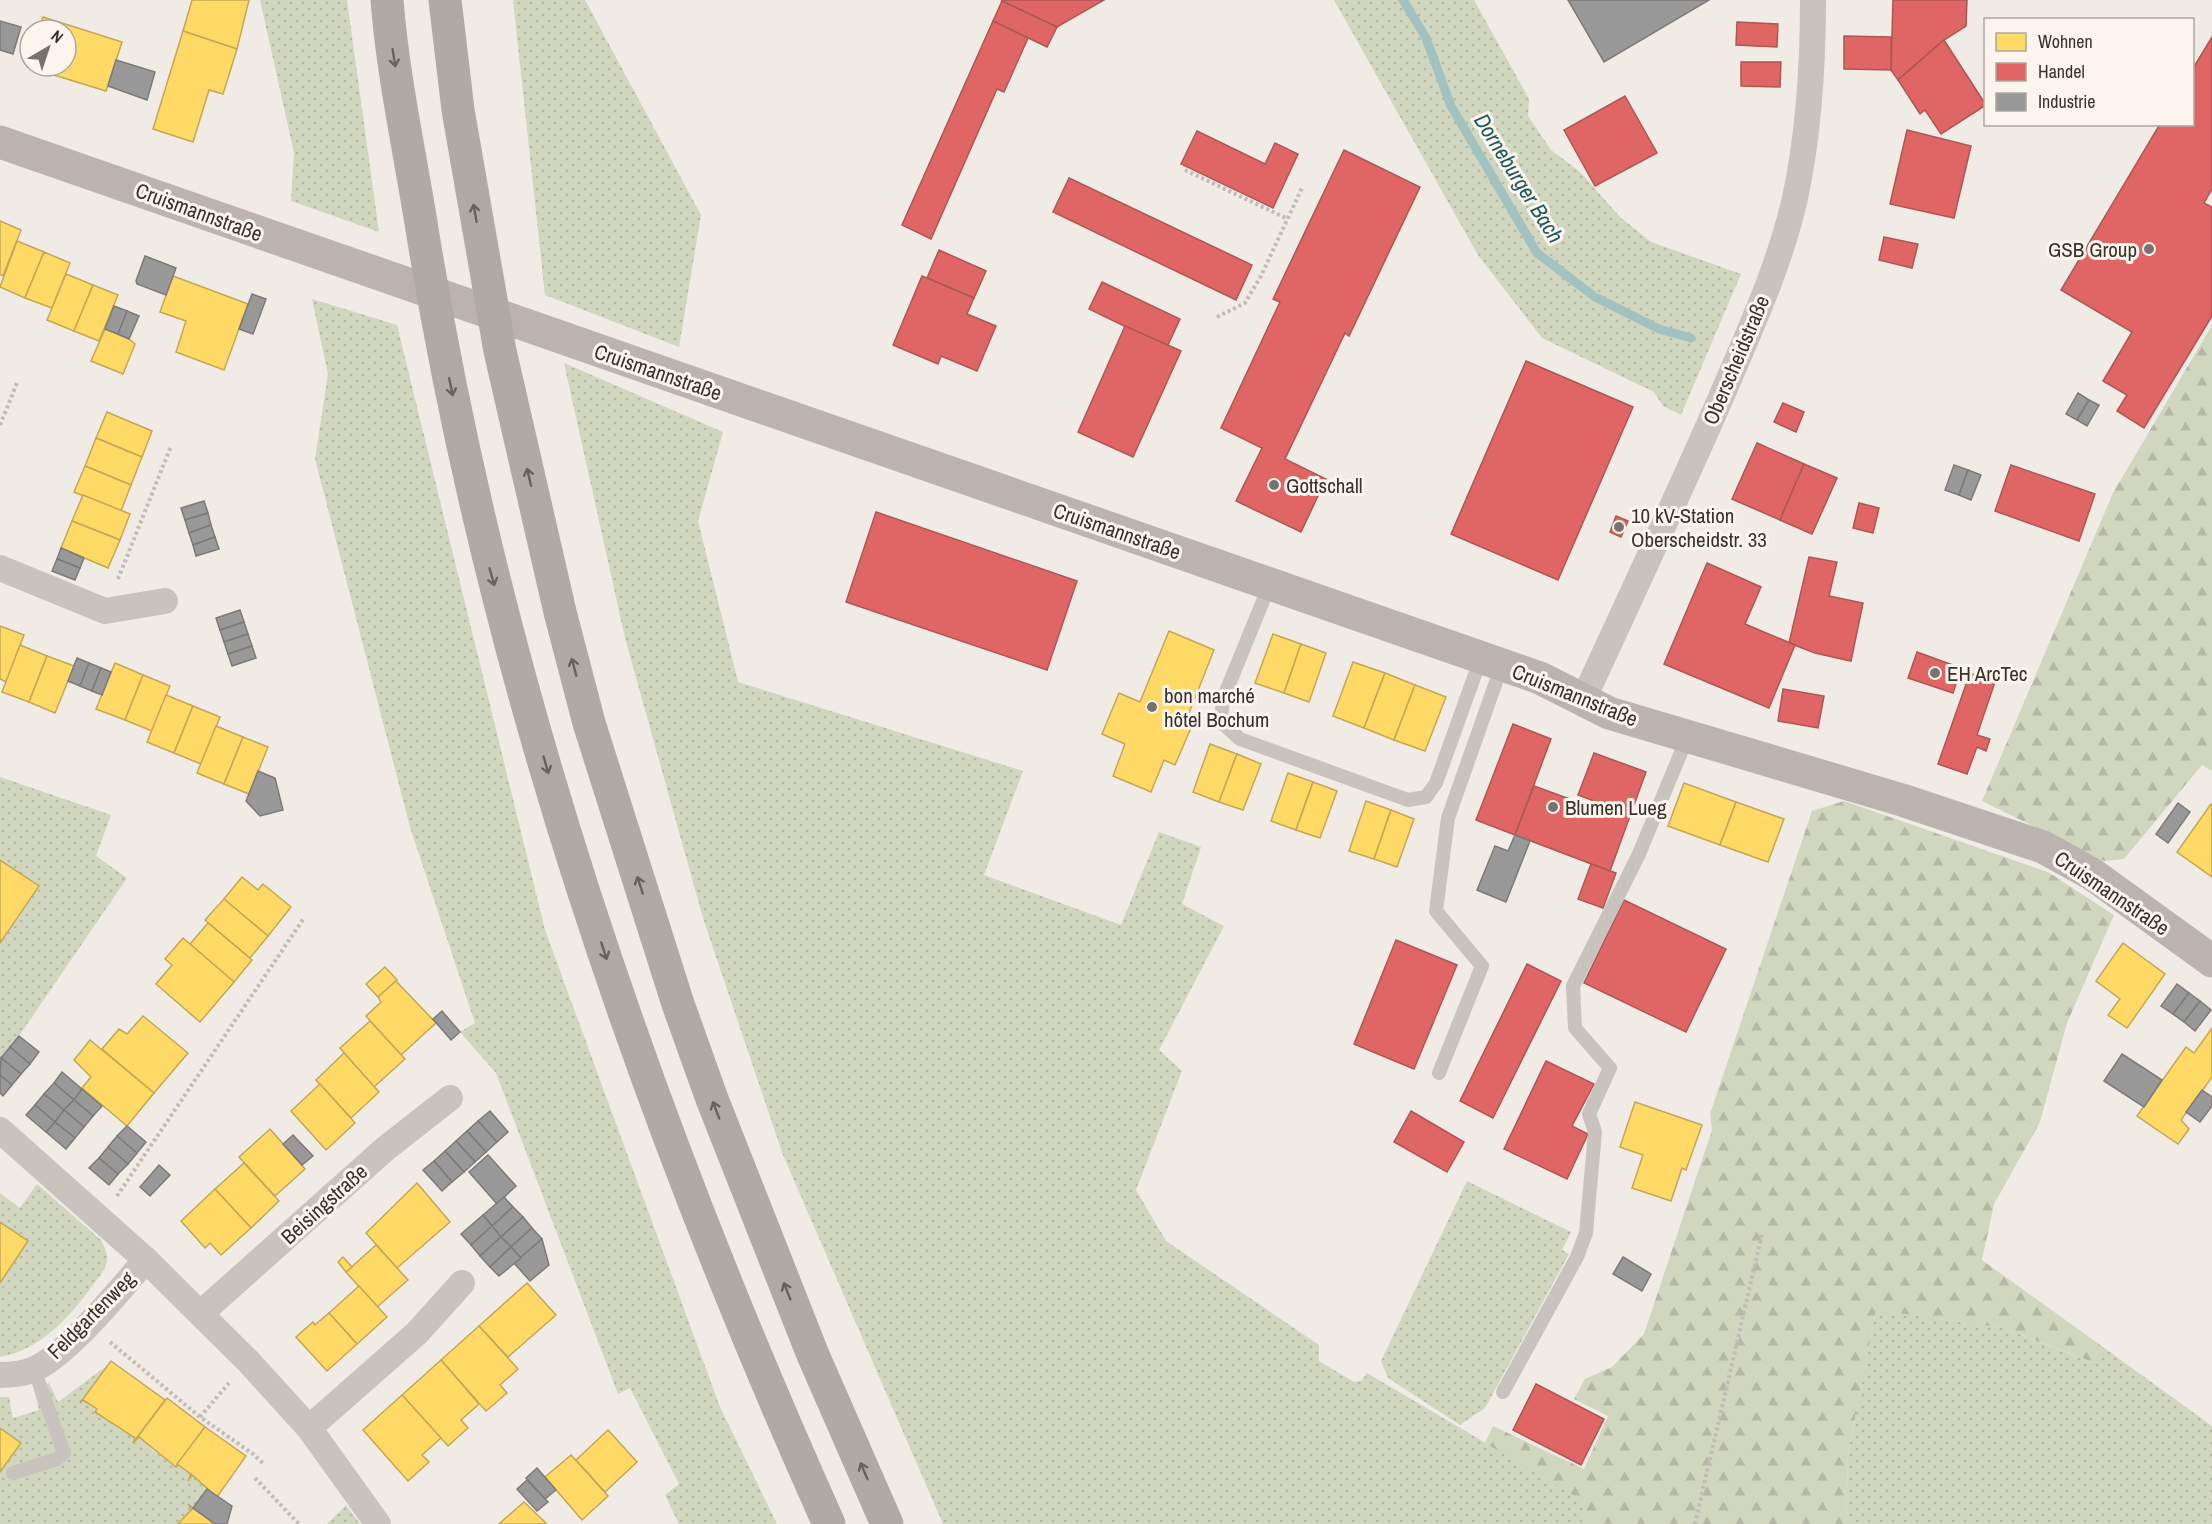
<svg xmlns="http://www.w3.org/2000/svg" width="2212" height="1524" font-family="'Archivo Narrow',sans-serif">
<defs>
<pattern id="grass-dots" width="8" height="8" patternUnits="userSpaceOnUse" patternTransform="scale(1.5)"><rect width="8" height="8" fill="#d1d6bf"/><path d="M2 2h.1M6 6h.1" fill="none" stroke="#b4b8a4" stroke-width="1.8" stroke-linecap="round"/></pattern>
<pattern id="forest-firs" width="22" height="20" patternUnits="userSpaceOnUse" patternTransform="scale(1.5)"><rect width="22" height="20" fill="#d1d6bf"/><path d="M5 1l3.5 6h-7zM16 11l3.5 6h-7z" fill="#b4b8a4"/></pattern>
</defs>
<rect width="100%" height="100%" fill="#f0ebe5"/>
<g fill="url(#grass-dots)">
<polygon points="260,0 347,0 379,232 291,201 294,153"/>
<polygon points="513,0 585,0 701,215 679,347 545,295"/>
<polygon points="1334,0 1474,0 1529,99 1528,116 1551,150 1580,172 1620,217 1651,242 1741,274 1681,415 1663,406 1654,392 1542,338 1478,255"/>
<polygon points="312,299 397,325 545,930 720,1407 777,1524 679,1524 665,1495 679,1484 630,1388 618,1394 496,1073 460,1032 475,1023 410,827 315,459 328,374"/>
<polygon points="564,363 723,432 698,521 738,682 1023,771 984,875 1121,925 1159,832 1201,847 1182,904 1224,926 1159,1050 1182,1071 1136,1190 1166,1241 1319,1345 1319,1361 1354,1382 1361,1381 1367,1373 1584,1501 1582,1524 943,1524 783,1155 703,918 625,638"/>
<polygon points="0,777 111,815 96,856 127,878 19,1036 0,1059"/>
<polygon points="1467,1181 1571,1232 1562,1250 1569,1254 1485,1408 1460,1425 1388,1378 1381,1361"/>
<path d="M37 1184 101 1240C104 1247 108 1253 107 1261 105 1272 96 1280 90 1289 68 1319 38 1351 0 1357V1193L20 1208Z"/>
<polygon points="1876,1310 2004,1328 2091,1362 2103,1347 2212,1426 2212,1524 1846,1524 1848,1454"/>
<polygon points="108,1365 83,1400 120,1430 135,1438 134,1444 139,1437 152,1446 151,1449 191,1474 187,1480 192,1475 209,1487 193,1508 188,1504 192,1509 178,1524 0,1524 0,1397 9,1397 13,1418 39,1410 34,1390 49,1383 58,1402"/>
<polygon points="346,1505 360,1524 327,1524"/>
</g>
<g fill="url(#forest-firs)">
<polygon points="2212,325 2212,771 2202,765 2124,859 2104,861 1982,801 2113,493"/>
<polygon points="1844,801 2048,872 2114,915 2067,1023 2040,1122 1994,1204 1982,1260 2103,1347 2092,1362 2004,1328 1876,1310 1848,1454 1846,1524 1582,1524 1583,1501 1485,1443 1493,1426 1584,1469 1608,1416 1574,1399 1585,1379 1612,1367 1644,1334 1712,1130 1710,1114 1812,811"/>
</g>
<g fill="#ffd966" stroke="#c4a654" stroke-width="1.5">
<polygon points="192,0 249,0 237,49 183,31"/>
<polygon points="43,17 122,42 106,91 28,67 30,59 30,66 66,66 66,30 39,30"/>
<polygon points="183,31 237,49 223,94 209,90 193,142 153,129"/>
<polygon points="0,221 21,230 3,276 0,274"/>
<polygon points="17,241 44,252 25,298 0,287"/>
<polygon points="44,252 70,263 52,308 25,298"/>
<polygon points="66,274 93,285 74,331 47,320"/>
<polygon points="173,276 248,304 224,370 176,352 186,321 160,312"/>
<polygon points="93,285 118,295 99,341 74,331"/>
<polygon points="105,329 129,339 135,344 123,374 91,361"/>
<polygon points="107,412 152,431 142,457 96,438"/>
<polygon points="96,438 142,457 131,485 85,466"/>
<polygon points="85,466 131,485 121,511 74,492"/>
<polygon points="83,495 130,514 120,540 72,521"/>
<polygon points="72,521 120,540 108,568 61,548"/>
<polygon points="0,626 24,635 6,682 0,679"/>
<polygon points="1169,631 1214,650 1187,718 1194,721 1175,765 1164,760 1151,792 1113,776 1125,744 1102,734 1119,693 1140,702"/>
<polygon points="1273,634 1301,644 1284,693 1255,683"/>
<polygon points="1301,644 1326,653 1309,702 1284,693"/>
<polygon points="20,645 47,656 29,702 2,692"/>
<polygon points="47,656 74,666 55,713 29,702"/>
<polygon points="1353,662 1385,673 1364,728 1333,716"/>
<polygon points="115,663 143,675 125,720 96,709"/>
<polygon points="1385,673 1415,685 1394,740 1364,728"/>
<polygon points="143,675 170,686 152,731 125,720"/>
<polygon points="1415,685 1446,697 1425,751 1394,740"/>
<polygon points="166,695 193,706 174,753 147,742"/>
<polygon points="193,706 220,717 201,764 174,753"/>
<polygon points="216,726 243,737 224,784 197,773"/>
<polygon points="243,737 268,747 249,794 224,784"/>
<polygon points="1210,744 1237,754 1219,802 1193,792"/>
<polygon points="1237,754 1261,764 1243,810 1219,802"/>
<polygon points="1288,773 1313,782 1296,830 1271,821"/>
<polygon points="1313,782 1337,791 1320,838 1296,830"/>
<polygon points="1684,783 1736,802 1720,845 1668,826"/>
<polygon points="1366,801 1391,810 1374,859 1349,851"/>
<polygon points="1736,802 1784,819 1768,862 1720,845"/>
<polygon points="2211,804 2212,805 2212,877 2177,852"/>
<polygon points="1391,810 1414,819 1397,867 1374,859"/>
<polygon points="0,860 39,886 0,943"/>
<polygon points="242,877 258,890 263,884 291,907 268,936 224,899"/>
<polygon points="224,899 268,936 250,958 205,920"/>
<polygon points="208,923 252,960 234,982 190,944"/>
<polygon points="183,938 234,982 200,1022 156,984 172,965 165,959"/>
<polygon points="2123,943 2165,974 2127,1028 2108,1015 2120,999 2096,981"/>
<polygon points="385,967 397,980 378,997 366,984"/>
<polygon points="396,981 436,1023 401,1055 366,1016 381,1002 378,997"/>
<polygon points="143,1016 188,1053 154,1093 102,1049 119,1029 127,1034"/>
<polygon points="370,1021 405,1059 374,1087 340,1048"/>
<polygon points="2212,1028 2212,1077 2181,1120 2189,1129 2178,1144 2137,1116 2186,1047 2194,1053"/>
<polygon points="90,1040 154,1093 127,1126 82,1088 91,1077 74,1060"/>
<polygon points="344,1053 379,1092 351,1118 316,1080"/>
<polygon points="320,1084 355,1123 326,1150 291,1111"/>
<polygon points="1635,1102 1702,1125 1686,1170 1682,1168 1671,1201 1632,1188 1643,1155 1620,1147"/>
<polygon points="270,1129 305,1169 275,1196 239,1157"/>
<polygon points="244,1163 279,1201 251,1228 215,1189"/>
<polygon points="417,1183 450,1222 397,1268 366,1233"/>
<polygon points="215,1189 251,1228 221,1255 210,1243 205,1248 181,1221"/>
<polygon points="0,1222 28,1241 0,1283"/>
<polygon points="376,1245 408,1280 377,1307 346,1272"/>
<polygon points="343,1257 352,1267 346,1272 338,1262"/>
<polygon points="527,1283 556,1315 508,1357 479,1326"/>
<polygon points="359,1286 387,1317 357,1344 329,1313"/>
<polygon points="329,1313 357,1344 327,1371 296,1337 313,1322 315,1325"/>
<polygon points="479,1326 518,1369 500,1385 507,1393 486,1411 441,1360"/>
<polygon points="441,1360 479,1404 461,1420 468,1428 448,1446 402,1395"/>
<polygon points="111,1361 165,1400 133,1443 135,1438 95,1412 97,1409 83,1400 80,1403"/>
<polygon points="402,1395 441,1438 422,1455 429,1462 408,1481 363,1430"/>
<polygon points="167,1398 205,1427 176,1467 139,1437 133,1443"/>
<polygon points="205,1427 246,1456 217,1497 192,1475 188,1481 191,1474 177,1464"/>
<polygon points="0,1428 21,1443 0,1472"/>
<polygon points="608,1430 637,1462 605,1492 576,1460"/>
<polygon points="571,1455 608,1496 582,1520 545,1477"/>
<polygon points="524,1502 547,1524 499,1524"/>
<polygon points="188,1504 193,1508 215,1524 178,1524 192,1509"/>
</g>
<g fill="#e06666" stroke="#ae5654" stroke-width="1.5">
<polygon points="1004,0 1104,0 1057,27 1002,1"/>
<polygon points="1893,0 1967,0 1966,26 1944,40 1898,80 1891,70"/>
<polygon points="1002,1 1057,27 1047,47 993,21"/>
<polygon points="993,21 1028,38 1004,92 997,89 931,239 902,225"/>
<polygon points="1737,22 1778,24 1777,47 1736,45"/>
<polygon points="1844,36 1891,37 1891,70 1844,69"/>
<polygon points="2212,37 2212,189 2204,203 2212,207 2212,316 2144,428 2117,411 2127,395 2103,381 2132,332 2061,290 2160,124 2192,124 2192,70"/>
<polygon points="1944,40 1986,105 1941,134 1925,110 1920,114 1898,80"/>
<polygon points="1741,62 1781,62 1780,87 1741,86"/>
<polygon points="1625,96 1657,153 1595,186 1564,130"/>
<polygon points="1907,130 1971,146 1954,218 1890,204"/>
<polygon points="1197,131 1265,164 1275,143 1298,154 1273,208 1181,164"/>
<polygon points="1344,150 1420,187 1349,336 1345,333 1285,459 1326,479 1301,532 1236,501 1262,448 1221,428 1280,302 1273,299"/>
<polygon points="1069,178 1252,265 1236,300 1053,212"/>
<polygon points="1884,237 1918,244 1912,268 1879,260"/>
<polygon points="939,250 986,271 974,298 927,278"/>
<polygon points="922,276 974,298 967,314 996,326 977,371 941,356 938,364 893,345"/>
<polygon points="1102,282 1180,319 1167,347 1089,309"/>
<polygon points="1125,326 1181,351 1133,457 1078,432"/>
<polygon points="1526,361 1633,407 1558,580 1451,534"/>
<polygon points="1783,403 1804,412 1796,432 1774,422"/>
<polygon points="1757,443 1804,464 1780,520 1732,499"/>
<polygon points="1804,464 1837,478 1812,534 1780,520"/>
<polygon points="2011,465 2095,494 2079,541 1995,511"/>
<polygon points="1859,503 1879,508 1873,533 1853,528"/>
<polygon points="876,512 1077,581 1047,670 846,602"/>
<polygon points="1616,516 1628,521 1621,537 1610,532"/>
<polygon points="1809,557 1837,562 1829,596 1863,603 1851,661 1815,653 1789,643"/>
<polygon points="1707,563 1761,587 1745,624 1795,645 1769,708 1664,664"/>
<polygon points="1917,652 1961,668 1953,693 1908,678"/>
<polygon points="1970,673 1995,682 1977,735 1990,739 1986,751 1977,747 1967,774 1938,764"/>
<polygon points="1783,689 1824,696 1818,728 1778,721"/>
<polygon points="1513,724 1551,739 1515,835 1476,820"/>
<polygon points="1594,753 1646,772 1610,871 1515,835 1534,786 1589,806 1592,800 1578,795"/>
<polygon points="1591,864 1616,873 1603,908 1578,899"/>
<polygon points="1624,900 1726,949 1686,1032 1584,983"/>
<polygon points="1396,940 1457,965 1414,1069 1354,1044"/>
<polygon points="1527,964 1561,981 1493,1118 1460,1101"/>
<polygon points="1546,1061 1594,1084 1572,1126 1588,1134 1567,1179 1504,1149"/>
<polygon points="1411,1111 1464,1142 1447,1172 1394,1142"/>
<polygon points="1536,1384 1604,1419 1581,1465 1513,1430"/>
</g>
<g fill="#999" stroke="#7d7a78" stroke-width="1.5">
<polygon points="1568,0 1709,0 1604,62"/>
<polygon points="0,21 21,27 13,54 0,50"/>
<polygon points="116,60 155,72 147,100 108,86"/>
<polygon points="145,256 176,268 166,295 137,284 136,281"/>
<polygon points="252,294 266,299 253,334 239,329"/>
<polygon points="114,306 127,311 118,334 105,329"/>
<polygon points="127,311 139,316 129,339 118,334"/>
<polygon points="2078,393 2089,400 2077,420 2066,414"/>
<polygon points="2089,400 2099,405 2087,426 2077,420"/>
<polygon points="1954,465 1968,470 1959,495 1945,490"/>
<polygon points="1968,470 1981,475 1971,500 1959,495"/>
<polygon points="204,501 208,513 185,520 181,508"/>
<polygon points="208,513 211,525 189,533 185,520"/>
<polygon points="211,525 215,537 193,545 189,533"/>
<polygon points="215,537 219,549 196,556 193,545"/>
<polygon points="61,548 84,558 80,568 57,559"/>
<polygon points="57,559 80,568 75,580 52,571"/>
<polygon points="240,610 244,622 220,630 216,618"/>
<polygon points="244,622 248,634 224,642 220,630"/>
<polygon points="248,634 252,646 228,654 224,642"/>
<polygon points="252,646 256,658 232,666 228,654"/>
<polygon points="77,658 89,663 80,686 68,681"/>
<polygon points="89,663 101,668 92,691 80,686"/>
<polygon points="101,668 111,672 102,695 92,691"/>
<polygon points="258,771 275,778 283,810 260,816 246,801"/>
<polygon points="2178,803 2190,812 2168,843 2156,834"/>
<polygon points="1515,835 1530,841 1506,902 1477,890 1495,846 1508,851"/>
<polygon points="2177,984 2189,993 2173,1014 2161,1006"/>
<polygon points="2189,993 2200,1001 2184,1022 2173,1014"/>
<polygon points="2200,1001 2211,1010 2195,1031 2184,1022"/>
<polygon points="442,1011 460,1032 451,1040 433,1019"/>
<polygon points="19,1036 39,1052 30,1064 10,1047"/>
<polygon points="10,1047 30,1064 21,1074 1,1058"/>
<polygon points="2122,1054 2162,1080 2144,1107 2104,1081"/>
<polygon points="1,1058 21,1074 12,1085 0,1075"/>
<polygon points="62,1072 82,1089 74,1100 54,1083"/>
<polygon points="0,1075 12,1085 3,1096 0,1093"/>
<polygon points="54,1083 74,1100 64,1110 44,1094"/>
<polygon points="82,1089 102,1106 93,1116 74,1100"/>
<polygon points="2202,1090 2212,1097 2212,1106 2200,1122 2186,1112"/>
<polygon points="44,1094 64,1110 55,1122 35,1105"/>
<polygon points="74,1100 93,1116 84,1127 64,1110"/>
<polygon points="35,1105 55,1122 46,1132 26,1115"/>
<polygon points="64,1110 84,1127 75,1138 55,1122"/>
<polygon points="490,1111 508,1132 497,1142 478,1121"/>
<polygon points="478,1121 497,1142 486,1152 467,1131"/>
<polygon points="55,1122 75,1138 66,1149 46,1132"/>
<polygon points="127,1126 146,1142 137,1153 117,1136"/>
<polygon points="467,1131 486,1152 475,1162 456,1141"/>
<polygon points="293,1135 313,1156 302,1165 283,1144"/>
<polygon points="117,1136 137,1153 128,1164 108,1147"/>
<polygon points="456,1141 475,1162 464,1172 445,1151"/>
<polygon points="108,1147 128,1164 118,1174 99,1158"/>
<polygon points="445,1151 464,1172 452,1182 434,1161"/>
<polygon points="488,1155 516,1186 497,1204 469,1172"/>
<polygon points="99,1158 118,1174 109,1185 89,1168"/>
<polygon points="434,1161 452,1182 442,1191 423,1170"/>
<polygon points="159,1165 170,1175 150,1196 140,1187"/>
<polygon points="504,1197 513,1207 492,1226 483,1215"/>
<polygon points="513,1207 523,1217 501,1237 492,1226"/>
<polygon points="483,1215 492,1226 471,1245 461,1234"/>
<polygon points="523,1217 532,1228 511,1247 501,1237"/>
<polygon points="492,1226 501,1237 480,1256 471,1245"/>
<polygon points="532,1228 542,1239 521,1258 511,1247"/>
<polygon points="501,1237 511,1247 490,1267 480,1256"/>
<polygon points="542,1239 549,1265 530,1281 514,1263"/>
<polygon points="511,1247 521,1258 499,1276 490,1267"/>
<polygon points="1623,1257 1651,1274 1642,1291 1613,1274"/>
<polygon points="537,1468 556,1490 545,1499 526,1478"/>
<polygon points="527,1480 548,1502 537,1511 517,1489"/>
<polygon points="207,1489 232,1506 227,1524 215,1524 193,1508"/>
</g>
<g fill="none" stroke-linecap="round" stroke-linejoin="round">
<polyline stroke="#a1c2c1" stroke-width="9" points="1403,0 1426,38 1451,106 1537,253 1595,297 1659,329 1691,338"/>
<g stroke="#c2bbb6" stroke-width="4" stroke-dasharray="3 3" stroke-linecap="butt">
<polyline points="1185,170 1288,219"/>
<polyline points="1217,317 1245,303 1261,276 1302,188"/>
<polyline points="0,425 17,383"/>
<polyline points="118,579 171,446"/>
<polyline points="117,1196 304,918"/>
<polyline points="110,1342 200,1417 253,1454 265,1465"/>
<polyline points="200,1417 229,1383"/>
<polyline points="255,1478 299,1524"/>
<polyline points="1695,1524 1762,1234"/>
</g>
<g stroke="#c9c3be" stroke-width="14">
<polyline points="1270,584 1223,699 1221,722 1240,739 1408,800 1426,797 1436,783 1481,658"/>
<polyline points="1439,1073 1482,966 1436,911 1448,818 1502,665"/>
<polyline points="1503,1392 1577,1257 1586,1233 1595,1132 1589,1114 1610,1068 1575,1028 1573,986 1639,854 1687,738"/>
<polyline points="13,1473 57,1459 64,1453 34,1369"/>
</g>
<g stroke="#c9c3be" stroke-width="26">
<polyline points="0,568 105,611 165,601"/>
<path d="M1583 700C1629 601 1675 502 1719 402 1747 336 1779 269 1795 198 1809 133 1813 67 1813 0"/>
<polyline points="0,1130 146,1260 248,1361 309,1428 378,1524"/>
<polyline points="201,1313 385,1149 450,1098"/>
<path d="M0 1375C11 1375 22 1374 32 1370 67 1356 120 1289 146 1260"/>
<polyline points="309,1428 417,1333 462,1283"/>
</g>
<polyline stroke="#bab3ae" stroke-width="33" points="0,142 1540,678 1609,713 1902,800 2043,847 2092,874 2212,961"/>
<g stroke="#afaaa4" stroke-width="33">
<path d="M387 0C393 77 410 153 422 229 494 677 644 1112 829 1524"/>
<polyline points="445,0 458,110 500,351 560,612 589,723 678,1004 712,1099 813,1355 887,1524"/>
</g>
</g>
<defs><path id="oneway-shaft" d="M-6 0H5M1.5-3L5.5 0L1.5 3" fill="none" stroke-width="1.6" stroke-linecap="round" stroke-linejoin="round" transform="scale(1.5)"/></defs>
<g stroke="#69615b">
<use href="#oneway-shaft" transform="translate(394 58) rotate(81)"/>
<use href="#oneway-shaft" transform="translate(475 213) rotate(-100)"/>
<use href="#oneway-shaft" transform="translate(451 387) rotate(78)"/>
<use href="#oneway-shaft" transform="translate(529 477) rotate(-103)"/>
<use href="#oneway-shaft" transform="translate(492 577) rotate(74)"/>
<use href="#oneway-shaft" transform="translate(574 667) rotate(-105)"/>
<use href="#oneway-shaft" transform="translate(546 765) rotate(74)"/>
<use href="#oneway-shaft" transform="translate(640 885) rotate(-108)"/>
<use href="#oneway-shaft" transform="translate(604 951) rotate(72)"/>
<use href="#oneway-shaft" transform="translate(716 1110) rotate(-111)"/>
<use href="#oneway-shaft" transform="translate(787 1291) rotate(-112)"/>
<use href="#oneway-shaft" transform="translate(864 1471) rotate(-113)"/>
</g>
<g fill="#7a716c" stroke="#fbf5ee" stroke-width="2">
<circle cx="2149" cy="249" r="6"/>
<circle cx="1274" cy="485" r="6"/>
<circle cx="1619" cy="527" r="6"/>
<circle cx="1935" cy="673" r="6"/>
<circle cx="1152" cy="707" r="6"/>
<circle cx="1553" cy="807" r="6"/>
</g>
<g text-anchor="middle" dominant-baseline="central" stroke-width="6" stroke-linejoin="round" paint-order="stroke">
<g font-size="21" fill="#3b302b" stroke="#fbf5ee">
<text transform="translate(199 212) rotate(20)">Cruismannstraße</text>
<text transform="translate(1736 360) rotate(-67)">Oberscheidstraße</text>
<text transform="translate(658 372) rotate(19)">Cruismannstraße</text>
<text transform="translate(1117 531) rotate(19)">Cruismannstraße</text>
<text transform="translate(1575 695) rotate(22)">Cruismannstraße</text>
<text transform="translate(2112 893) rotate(34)">Cruismannstraße</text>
<text transform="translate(324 1204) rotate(-42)">Beisingstraße</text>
<text transform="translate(91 1315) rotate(-45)">Feldgartenweg</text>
</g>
<g font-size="21" fill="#3b302b" stroke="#fbf5ee" text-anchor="start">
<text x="2137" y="249" text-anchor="end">GSB Group</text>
<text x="1286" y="485">Gottschall</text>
<text x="1631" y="515">10 kV-Station<tspan x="1631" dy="24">Oberscheidstr. 33</tspan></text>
<text x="1947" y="673">EH ArcTec</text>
<text x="1164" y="695">bon marché<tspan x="1164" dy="24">hôtel Bochum</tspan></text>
<text x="1565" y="807">Blumen Lueg</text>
</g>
<g font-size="22" font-style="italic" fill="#1f5a5e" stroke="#fbf5ee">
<text transform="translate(1519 178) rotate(58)">Dorneburger Bach</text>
</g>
</g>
<rect x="1984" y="18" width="210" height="108" fill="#fbf5ee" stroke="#aea6a0" stroke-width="1.5"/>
<rect x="1996" y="33" width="30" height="18" fill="#ffd966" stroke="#aea6a0" stroke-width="1.5"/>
<text x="2038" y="48" font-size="18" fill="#3b302b">Wohnen</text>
<rect x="1996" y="63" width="30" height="18" fill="#e06666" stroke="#aea6a0" stroke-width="1.5"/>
<text x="2038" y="78" font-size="18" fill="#3b302b">Handel</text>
<rect x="1996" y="93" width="30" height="18" fill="#999999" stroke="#aea6a0" stroke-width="1.5"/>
<text x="2038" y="108" font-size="18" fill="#3b302b">Industrie</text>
<g transform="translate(48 48) rotate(39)"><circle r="28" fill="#fbf5ee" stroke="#aea6a0" stroke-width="1.5"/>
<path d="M0-4.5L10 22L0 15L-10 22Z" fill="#7a716c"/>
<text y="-9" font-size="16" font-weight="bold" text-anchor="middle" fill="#3b302b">N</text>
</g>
</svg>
